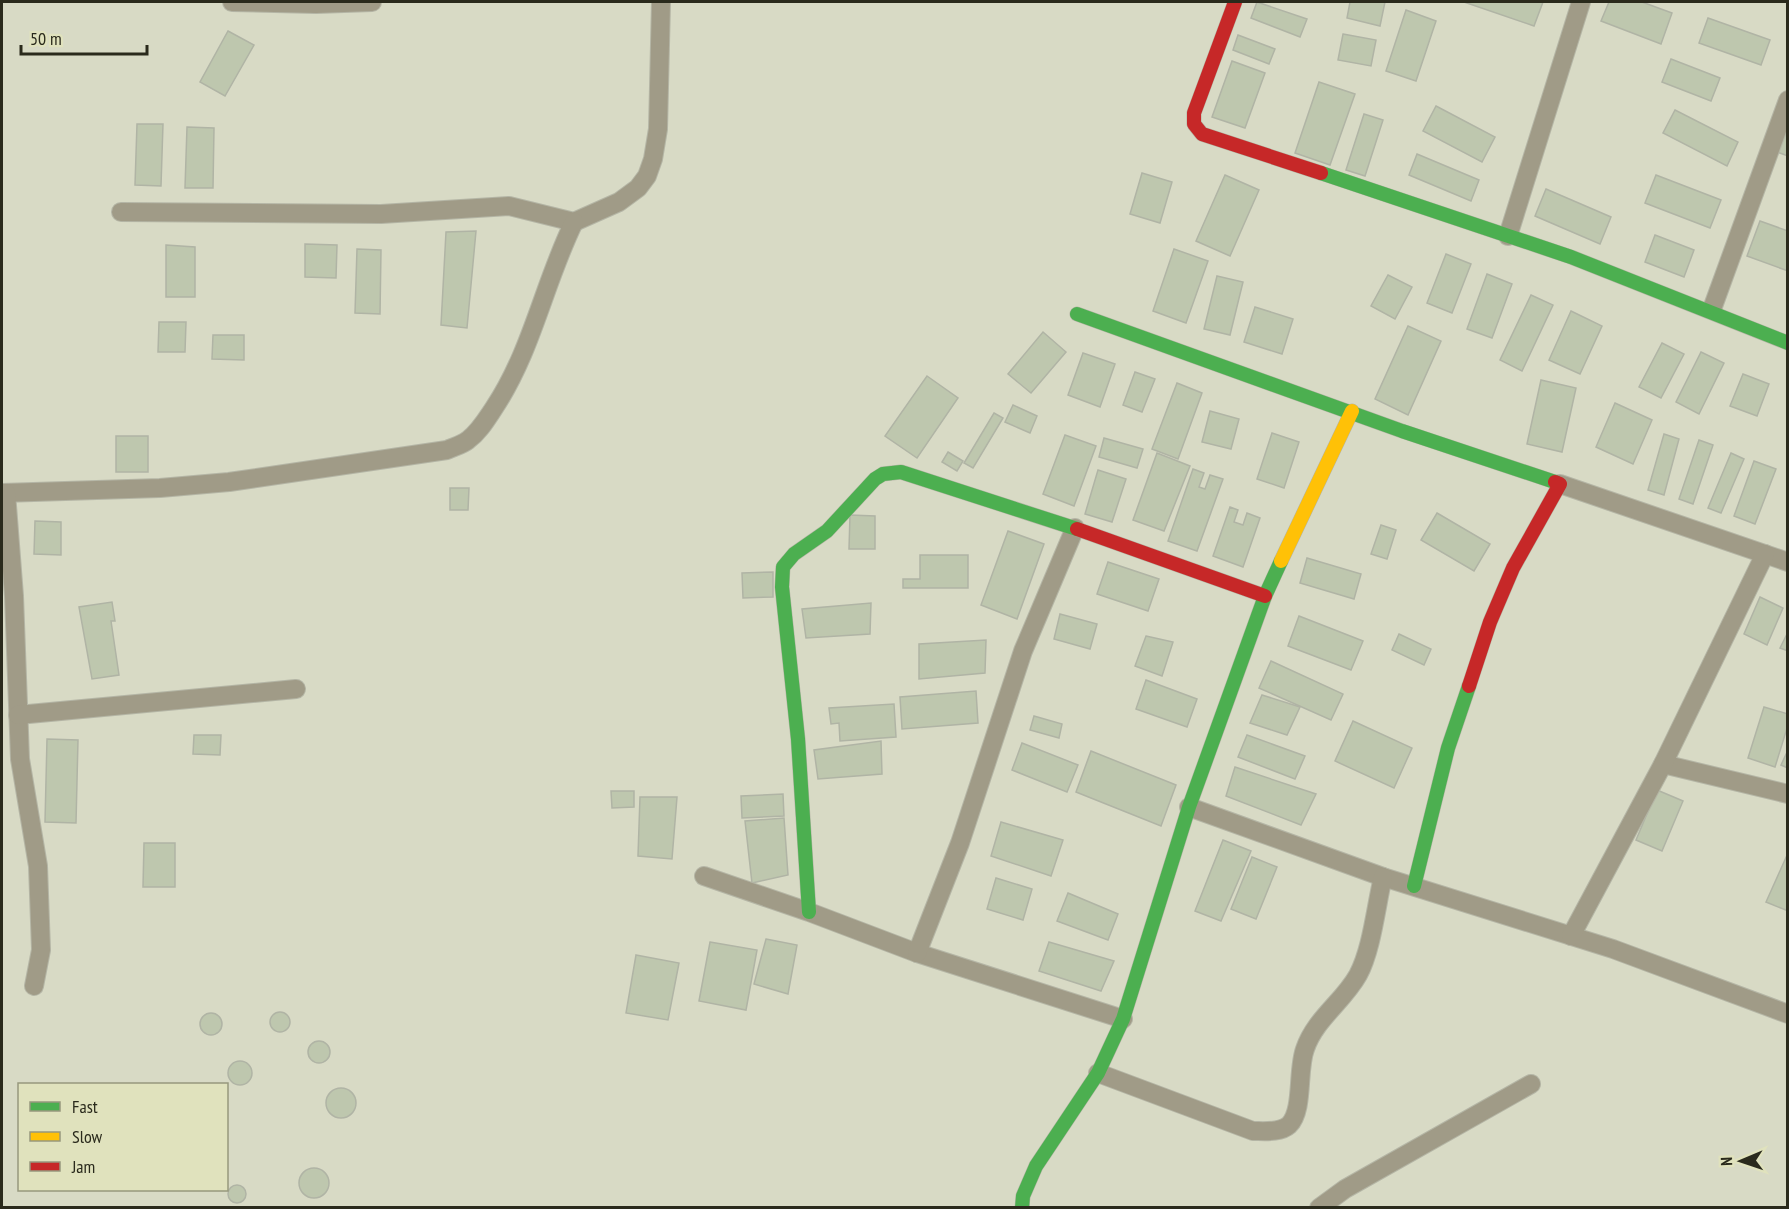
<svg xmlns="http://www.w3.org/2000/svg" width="1789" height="1209" font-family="'PT Sans Narrow',sans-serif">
<rect width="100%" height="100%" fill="#d8dac5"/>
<g fill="#bec7ae" stroke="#b0b4a5" stroke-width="1.5">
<polygon points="1257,2 1307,19 1300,37 1251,18"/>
<polygon points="1350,2 1385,2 1380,26 1347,18"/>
<polygon points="1464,2 1543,2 1534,26"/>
<polygon points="1609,2 1642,2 1672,13 1661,44 1601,21"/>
<polygon points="1406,10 1436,21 1416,81 1386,71"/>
<polygon points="1708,18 1770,40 1761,65 1699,43"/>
<polygon points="228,31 254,45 225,96 200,82"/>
<polygon points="1343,34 1376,40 1371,66 1338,60"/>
<polygon points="1238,35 1275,49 1269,64 1233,50"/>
<polygon points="1671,59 1720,78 1711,101 1662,82"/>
<polygon points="1232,61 1265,73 1245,128 1212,117"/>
<polygon points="1319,82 1355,94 1330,165 1295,153"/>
<polygon points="1436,106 1495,137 1482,162 1423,131"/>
<polygon points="1675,110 1738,142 1727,166 1663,133"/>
<polygon points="1364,114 1383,120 1365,176 1346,170"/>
<polygon points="137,124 163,124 161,186 135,185"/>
<polygon points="1788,126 1788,156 1777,152"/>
<polygon points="187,127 214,128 213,188 185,188"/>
<polygon points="1417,154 1479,180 1471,201 1409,175"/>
<polygon points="1142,173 1172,182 1160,223 1130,214"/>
<polygon points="1225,175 1259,190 1230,256 1196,241"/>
<polygon points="1656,175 1721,200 1710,228 1645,203"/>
<polygon points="1546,189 1611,217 1600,244 1535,216"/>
<polygon points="1760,221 1788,231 1788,271 1747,256"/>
<polygon points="476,231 467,328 441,325 446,232"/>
<polygon points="1655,235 1694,250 1684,277 1645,262"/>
<polygon points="305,244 337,245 336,278 305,277"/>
<polygon points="166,245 195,247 195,297 166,297"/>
<polygon points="357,249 381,250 380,314 355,313"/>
<polygon points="1174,249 1208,261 1186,323 1153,311"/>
<polygon points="1446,254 1471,264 1452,313 1427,303"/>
<polygon points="1487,274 1512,284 1492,338 1467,329"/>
<polygon points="1388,275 1412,287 1395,319 1371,306"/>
<polygon points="1217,276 1243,282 1230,335 1204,329"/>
<polygon points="1531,295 1553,305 1522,371 1500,360"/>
<polygon points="1255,307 1293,319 1282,354 1244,342"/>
<polygon points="1571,311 1602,326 1580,374 1549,360"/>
<polygon points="159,322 186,322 185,352 158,352"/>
<polygon points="1408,326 1441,341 1408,415 1375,399"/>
<polygon points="1043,332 1066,352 1031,393 1008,374"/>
<polygon points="213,335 244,335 244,360 212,359"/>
<polygon points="1662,343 1684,354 1661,398 1639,387"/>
<polygon points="1701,352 1724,363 1699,414 1676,402"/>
<polygon points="1083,353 1115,364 1100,407 1068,395"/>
<polygon points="1135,372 1155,379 1142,412 1123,405"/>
<polygon points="1743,374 1769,384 1757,416 1730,406"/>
<polygon points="927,376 958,398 917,458 885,436"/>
<polygon points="1541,380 1576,388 1562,452 1527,444"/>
<polygon points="1177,383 1202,393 1178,459 1152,449"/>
<polygon points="1615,403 1652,420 1633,464 1596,447"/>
<polygon points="1013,405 1037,416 1030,433 1005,422"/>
<polygon points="1210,411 1239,419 1231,449 1202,442"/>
<polygon points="994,413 1003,418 973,468 964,463"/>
<polygon points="1272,433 1299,442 1284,488 1257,479"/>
<polygon points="1664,434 1679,439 1664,495 1648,490"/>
<polygon points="1065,435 1096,446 1074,506 1043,494"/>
<rect x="116" y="436" width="32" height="36"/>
<polygon points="1104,438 1143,449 1137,468 1099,457"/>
<polygon points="1699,440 1713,445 1693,504 1679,499"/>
<polygon points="948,452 963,461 957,471 942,462"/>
<polygon points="1157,453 1190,466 1164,531 1133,520"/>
<polygon points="1731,453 1744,459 1721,513 1708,508"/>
<polygon points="1754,461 1776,469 1755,524 1734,516"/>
<polygon points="1193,469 1204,473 1199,487 1205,489 1210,475 1223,479 1197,551 1168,541"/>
<polygon points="1098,470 1126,479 1112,522 1085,514"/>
<polygon points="450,488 469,488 468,510 450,510"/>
<polygon points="1230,507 1238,510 1234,522 1243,525 1247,513 1260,518 1243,567 1213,556"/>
<polygon points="1437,513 1490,544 1474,571 1421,540"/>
<polygon points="850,515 875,516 875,549 849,549"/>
<polygon points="35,521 61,522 61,555 34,554"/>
<polygon points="1381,525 1396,530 1387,559 1371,554"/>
<polygon points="1008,531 1044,544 1017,619 981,605"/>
<polygon points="920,555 968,555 968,588 903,588 903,579 920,579"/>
<polygon points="1307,558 1361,574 1354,599 1300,583"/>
<polygon points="1108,562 1159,579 1148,611 1097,594"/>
<polygon points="773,572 773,597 743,598 742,573"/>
<polygon points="1760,597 1783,608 1767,645 1744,634"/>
<polygon points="112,602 115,621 111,621 119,675 92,679 79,607"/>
<polygon points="871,603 870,634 806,638 802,609"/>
<polygon points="1060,614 1097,624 1090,649 1054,639"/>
<polygon points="1299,616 1363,641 1351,670 1288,646"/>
<polygon points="1788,632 1788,651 1780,648"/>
<polygon points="1399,634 1431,649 1424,665 1392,650"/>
<polygon points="1146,636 1173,642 1162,676 1135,666"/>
<polygon points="986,640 985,673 919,679 919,644"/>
<polygon points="1271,661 1343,694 1331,720 1259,688"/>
<polygon points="1146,680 1197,699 1187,727 1136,709"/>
<polygon points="976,691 978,723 902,729 900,697"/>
<polygon points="1262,695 1300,707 1287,735 1250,723"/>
<polygon points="894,704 896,737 840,741 839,723 831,724 829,708"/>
<polygon points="1764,707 1788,714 1788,725 1775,767 1748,758"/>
<polygon points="1034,716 1062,724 1059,738 1030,730"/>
<polygon points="1353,721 1412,748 1394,788 1335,761"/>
<polygon points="194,735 221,735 220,755 193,754"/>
<polygon points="1247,735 1305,756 1295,779 1238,757"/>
<polygon points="47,739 78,740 76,823 45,822"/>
<polygon points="881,741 882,774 818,779 814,750"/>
<polygon points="1022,743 1078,765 1067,792 1012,770"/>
<polygon points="1788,750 1788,768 1781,765"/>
<polygon points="1091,751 1176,785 1161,826 1076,792"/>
<polygon points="1235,767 1316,794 1301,825 1226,796"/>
<polygon points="1657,790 1683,801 1662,851 1636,840"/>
<polygon points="611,791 634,791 634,807 612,808"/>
<polygon points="783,794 784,816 742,818 741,796"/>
<polygon points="640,797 677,797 672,859 638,856"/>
<polygon points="784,818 788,875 752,883 745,821"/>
<polygon points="1001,822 1063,840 1051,876 991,856"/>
<polygon points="1223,840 1251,851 1221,921 1195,911"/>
<polygon points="144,843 175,843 175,887 143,887"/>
<polygon points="1788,853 1788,911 1766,902"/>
<polygon points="1252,857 1277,867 1256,919 1231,909"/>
<polygon points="996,878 1032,889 1023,920 987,909"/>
<polygon points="1068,893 1118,914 1108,940 1057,921"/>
<polygon points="766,939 797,945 788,994 754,984"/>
<polygon points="710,942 757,950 746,1010 699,1001"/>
<polygon points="1049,942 1114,961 1101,991 1039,971"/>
<polygon points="636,955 679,963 668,1020 626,1013"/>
<circle cx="280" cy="1022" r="10"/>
<circle cx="211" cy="1024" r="11"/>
<circle cx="319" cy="1052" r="11"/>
<circle cx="240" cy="1073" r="12"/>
<circle cx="341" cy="1103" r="15"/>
<circle cx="314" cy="1183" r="15"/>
<circle cx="237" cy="1194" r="9"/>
</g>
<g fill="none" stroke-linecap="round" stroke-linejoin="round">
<g stroke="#b4b5a5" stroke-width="20">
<g id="street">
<polyline points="232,2 316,4 372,2"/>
<polyline points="121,212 381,214 509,206 574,222 619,202 638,188 647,176 653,159 658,129 661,2"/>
<polyline points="1508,236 1581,2"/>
<polyline points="1712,309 1788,100"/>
<polyline points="1560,484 1788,562"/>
<path d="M2 493 160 488 229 482 447 450C453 447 462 445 468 440 479 432 486 420 494 408 532 351 544 283 574 222"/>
<polyline points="6,493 14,596 20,759 38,866 41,950 34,986"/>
<polyline points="18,715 296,689"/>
<polyline points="1663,764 1788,794"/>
<polyline points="1189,807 1383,877 1613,949 1788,1014"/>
<polyline points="704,876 809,912 917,953 1123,1019"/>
<polyline points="1571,936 1663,764 1765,554"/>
<polyline points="917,953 960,843 1023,651 1075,528"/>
<path d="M1098 1073 1253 1131C1264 1131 1280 1133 1289 1125 1304 1110 1297 1070 1305 1049 1315 1019 1343 1002 1358 975 1372 949 1376 906 1383 877"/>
<polyline points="1319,1208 1345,1189 1531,1084"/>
</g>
</g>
<g stroke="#b4b5a5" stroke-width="15">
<g id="fast">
<polyline points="1321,173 1571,257 1788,343"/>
<polyline points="1077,314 1402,431 1555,482"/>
<polyline points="1414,886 1448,748 1469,686"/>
<polyline points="809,912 798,739 782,587 783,567 794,554 827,531 875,479 883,474 901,472 1077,529"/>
<polyline points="1022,1208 1023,1196 1036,1166 1098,1073 1123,1019 1189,807 1265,596 1281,561"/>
</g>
</g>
<g stroke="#b4b5a5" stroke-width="15">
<polyline id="slow" points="1281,561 1352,411"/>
</g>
<g stroke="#b4b5a5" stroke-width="15">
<g id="jam">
<polyline points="1235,2 1194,113 1194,124 1202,134 1321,173"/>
<polyline points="1077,529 1265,596"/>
<polyline points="1469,686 1490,622 1513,568 1560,484 1555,482"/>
</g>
</g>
<use href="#street" stroke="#a09b87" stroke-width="18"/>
<use href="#fast" stroke="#4caf50" stroke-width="14"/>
<use href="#slow" stroke="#ffc107" stroke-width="14"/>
<use href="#jam" stroke="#c62828" stroke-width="14"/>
</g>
<rect width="1789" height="1209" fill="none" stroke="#2a2a1c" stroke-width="6"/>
<rect x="18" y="1083" width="210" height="108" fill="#e0e2bd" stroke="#97987d" stroke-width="1.5"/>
<rect x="30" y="1102" width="30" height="9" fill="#4caf50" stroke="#97987d" stroke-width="1.5"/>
<text x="72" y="1113" font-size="18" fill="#2a2a1c">Fast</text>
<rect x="30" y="1132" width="30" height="9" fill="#ffc107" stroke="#97987d" stroke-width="1.5"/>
<text x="72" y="1143" font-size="18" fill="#2a2a1c">Slow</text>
<rect x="30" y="1162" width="30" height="9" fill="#c62828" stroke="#97987d" stroke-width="1.5"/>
<text x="72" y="1173" font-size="18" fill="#2a2a1c">Jam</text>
<g transform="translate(1741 1161) rotate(268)" stroke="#e0e2bd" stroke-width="4.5" paint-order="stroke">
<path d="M0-4.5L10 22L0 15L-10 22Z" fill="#2a2a1c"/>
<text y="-9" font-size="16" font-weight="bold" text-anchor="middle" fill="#2a2a1c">N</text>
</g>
<path d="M21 45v9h126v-9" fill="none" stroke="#2a2a1c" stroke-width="3"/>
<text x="30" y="45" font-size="18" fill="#2a2a1c" stroke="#e0e2bd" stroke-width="4.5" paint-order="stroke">50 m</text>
</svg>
